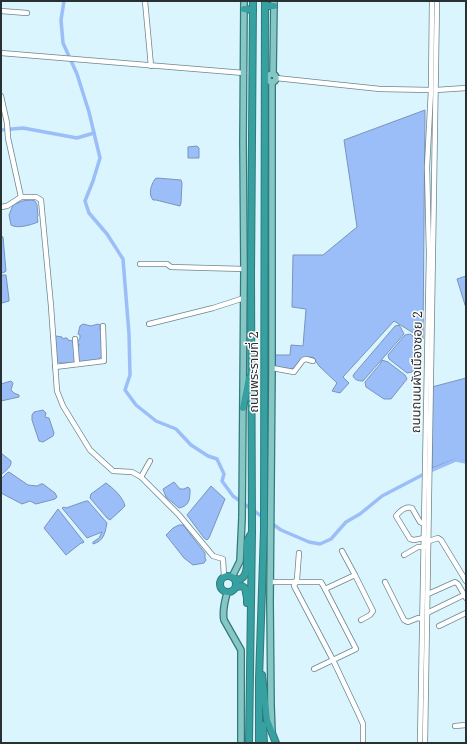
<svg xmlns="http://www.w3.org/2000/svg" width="467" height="744" font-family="'Noto Serif','Noto Sans Thai',serif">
<rect width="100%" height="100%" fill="#daf5fd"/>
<g fill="#9bbef9" stroke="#7894be">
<polygon points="425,110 423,339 394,321 343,377 349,383 340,393 332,391 337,383 319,366 313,357 302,358 293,369 275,367 275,355 290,355 291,345 303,346 306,309 292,307 293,255 323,255 357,227 344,140"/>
<polygon points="197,146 199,148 199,158 188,158 188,147"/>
<path d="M157 178 181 180 182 183 181 203 180 206 156 200H153C148 194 151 185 155 179Z"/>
<path d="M31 200 35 201 37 205 38 216 37 217 38 222C31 225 17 229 11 225L9 215 13 205 22 201Z"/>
<polygon points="1,236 3,237 6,271 5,272 1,273 1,256 2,255 1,254"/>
<polygon points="1,275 6,275 9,299 9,301 2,303 1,301"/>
<polygon points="466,276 466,308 457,279"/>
<polygon points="83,324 91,326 98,324 100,325 100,330 102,331 102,353 101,355 102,356 98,360 79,362 77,349 79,345 79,344 77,345 77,343 80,338 80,335 78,334 80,326"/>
<path d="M399 325 401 328 404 334 363 381C358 381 355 380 353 376L354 374 395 326Z"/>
<polygon points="410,334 420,341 420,364 412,372 407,373 389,359 388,355 405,335"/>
<polygon points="56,336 62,337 63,339 65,338 67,338 69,341 70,340 74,342 75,361 72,363 60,363 57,361 55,339"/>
<polygon points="382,360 388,362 405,375 407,379 391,399 384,399 366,387 365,382 380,364"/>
<polygon points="466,378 466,461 455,459 432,468 432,387"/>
<polygon points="11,381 13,383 11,390 14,393 19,395 19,397 1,401 1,384"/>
<polygon points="43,410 46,413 45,417 49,418 54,433 53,436 43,442 39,441 32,420 32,415 34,412"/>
<path d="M1 453 11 461C12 467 5 471 1 475Z"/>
<polygon points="9,472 28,485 37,486 41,484 43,484 55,493 57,497 55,499 36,504 30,501 22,504 1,493 1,479 7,473"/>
<path d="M174 482 180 489H184L188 487 190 489C190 498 190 506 179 508L166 497 163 489Z"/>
<path d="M106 483C113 488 123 497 125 506L121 510 110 520 107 518 90 498 91 494Z"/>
<polygon points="211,486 225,499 209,538 207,540 204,538 187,515"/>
<path d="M86 501H88L107 523C105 533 104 541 93 544V542L99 538 102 532 87 538 62 508 64 507 66 508Z"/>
<polygon points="58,509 84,542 83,543 81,543 66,555 44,528"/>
<polygon points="179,525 183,525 205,553 205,558 206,560 204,563 193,565 184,558 166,535 173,528"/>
</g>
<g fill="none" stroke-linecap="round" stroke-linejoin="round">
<g stroke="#9bbef9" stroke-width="3.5">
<polyline points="1,130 23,128 77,138 94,133 89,112 77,74 63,43 61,20 64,1"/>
<polyline points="94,133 100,158 93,181 85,201 89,213 107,234 123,259 129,334 130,375 125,390 136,405 156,421 176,429 191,445 208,456 217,459 224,474 222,481 233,496 281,530 309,542 320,544 331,539 346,522 360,514 382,496 428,472 456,460 466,462"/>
</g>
<g stroke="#6e868d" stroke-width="6">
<g id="minor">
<polyline points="145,1 151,66"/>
<polyline points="1,11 27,13"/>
<polyline points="1,53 244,73"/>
<polyline points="276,78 380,89 431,90"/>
<polyline points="436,90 466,88"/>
<polyline points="1,96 7,123 8,138 21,197"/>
<polyline points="1,207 7,206 21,197 36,197 41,200 51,306 57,391 63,406 90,450 113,471 132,472 141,477 179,515 213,556 223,559 224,577"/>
<polyline points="140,264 167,264 171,267 244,269"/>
<polyline points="149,324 213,308 244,298"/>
<polyline points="75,339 77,364"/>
<polyline points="55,367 104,361 103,326"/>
<polyline points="272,368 294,372 303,360 306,359 313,361"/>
<polyline points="141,477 150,461"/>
<path d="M424 538 414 540 410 539 396 516C400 511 406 506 412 508L420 522 424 524"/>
<polyline points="429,541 438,538 441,540 466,581"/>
<polyline points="342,551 355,575 373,611 370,615 361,620"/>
<polyline points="299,553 297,579 294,586 333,660 359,715 363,724 363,743"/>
<polyline points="404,555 418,547 424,547"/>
<polyline points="270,582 321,582 325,589 356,649 314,669"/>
<polyline points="385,582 404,620 408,622 418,618 422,619"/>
<polyline points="325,589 355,575"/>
<polyline points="428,594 455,582 458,584 466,598"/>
<polyline points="427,613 466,594"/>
<polyline points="439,626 466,613"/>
<polyline points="455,726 466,725"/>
<polyline points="420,743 429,254 427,167 431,90 432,1"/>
<polyline points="425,743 437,1"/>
</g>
</g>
<g stroke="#317a7a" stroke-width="8">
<g id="major">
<circle cx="272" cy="78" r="4"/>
<polyline points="273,74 274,1"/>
<polyline points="232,577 240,561 242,518 244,269 243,142 244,1"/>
<path d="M227 593C225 601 222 610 224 620L241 650V743"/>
<polyline points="272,732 271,706 270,602 272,368 272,82"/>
</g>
</g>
<g stroke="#317a7a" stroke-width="8">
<g id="highway">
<polyline points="265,6 274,6"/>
<polyline points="244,9 253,10"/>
<polyline points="243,408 249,378"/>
<circle cx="228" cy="584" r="8"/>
<path d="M235 578 238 580C252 577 245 553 247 542 248 539 250 536 251 534"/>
<polyline points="236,587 242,586 245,588 247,598 247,603"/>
<polyline points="262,675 267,720 276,743"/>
<polyline points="263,725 264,743"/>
<polyline points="249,743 252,532 251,275 253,1"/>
<polyline points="259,743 259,679 264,530 265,1"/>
</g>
</g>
<use href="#minor" stroke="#fff" stroke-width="4.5"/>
<use href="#major" stroke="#86c7c6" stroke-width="5.5"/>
<use href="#highway" stroke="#36a1a0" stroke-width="6"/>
</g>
<g text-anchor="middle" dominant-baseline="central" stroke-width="3" stroke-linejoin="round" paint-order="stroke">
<g font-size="13" fill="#273134" stroke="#fdfdfd">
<text transform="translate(253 372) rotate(-90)">ถนนพระรามที่ 2</text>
<text transform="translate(416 372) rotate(-89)">ถนนถนนผังเมืองซอย 2</text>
</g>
</g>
<rect width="467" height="744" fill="none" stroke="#273134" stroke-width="4"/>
</svg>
